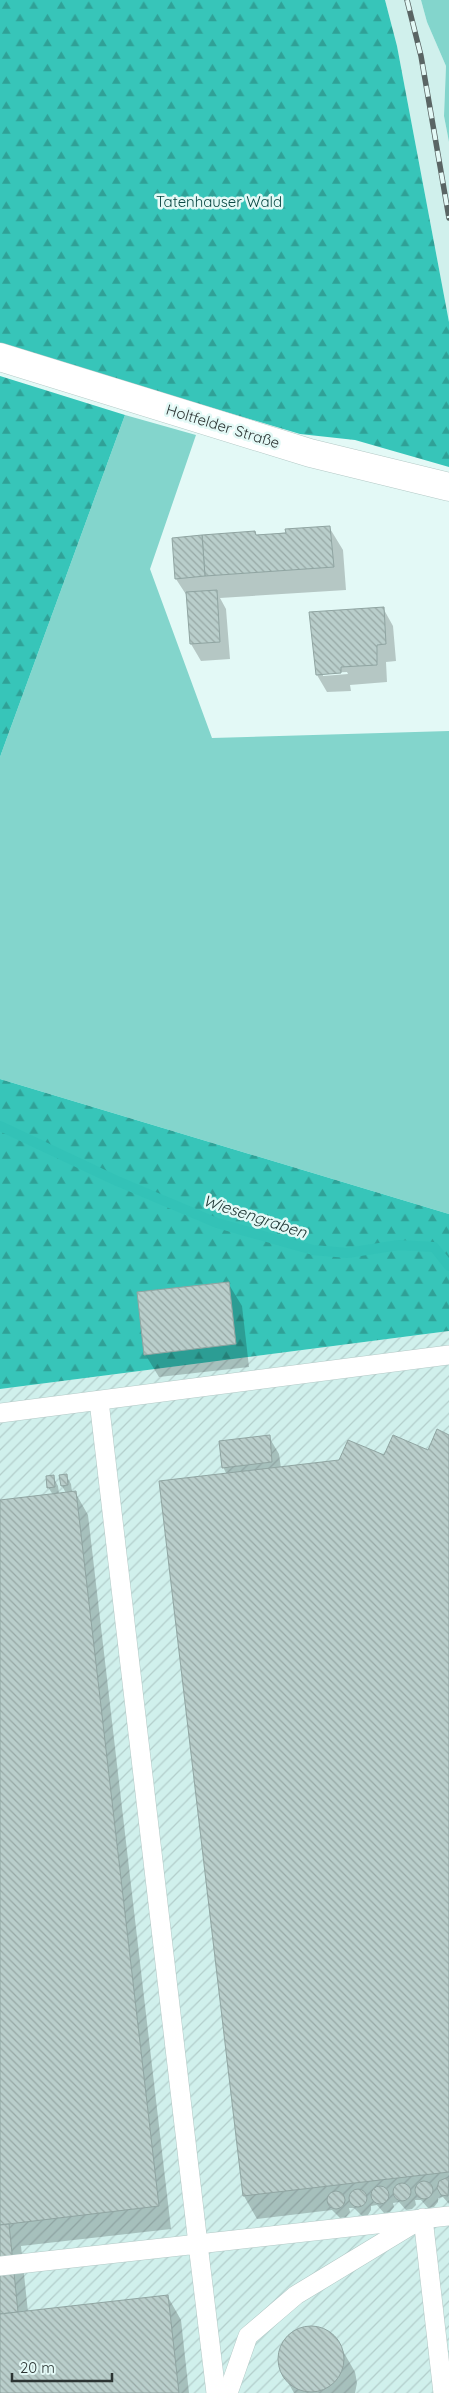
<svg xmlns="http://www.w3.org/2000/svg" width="449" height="2393" font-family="Quicksand,sans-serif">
<defs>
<pattern id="industrial-furrows" width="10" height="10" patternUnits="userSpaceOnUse" patternTransform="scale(1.25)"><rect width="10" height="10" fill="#d0f0ec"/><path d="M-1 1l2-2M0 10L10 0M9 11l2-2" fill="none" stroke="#b3cecb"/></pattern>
<pattern id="forest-firs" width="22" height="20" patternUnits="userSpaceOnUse" patternTransform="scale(1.25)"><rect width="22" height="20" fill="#37c5b9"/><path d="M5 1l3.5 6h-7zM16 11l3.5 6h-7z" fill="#2fa197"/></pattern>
<pattern id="building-back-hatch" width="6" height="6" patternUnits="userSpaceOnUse" patternTransform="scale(1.25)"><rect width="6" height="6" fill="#b9cecb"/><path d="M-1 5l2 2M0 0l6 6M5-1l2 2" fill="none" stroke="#97a8a5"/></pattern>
</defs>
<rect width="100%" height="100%" fill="#e3f9f6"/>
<polygon fill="#d0f0ec" points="385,0 421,0 427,22 446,66 444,116 449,142 449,322 397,46"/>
<polygon fill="url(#industrial-furrows)" points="449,1331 449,2393 0,2393 0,1389"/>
<g fill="#83d5cc">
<polygon points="421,0 449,0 449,142 444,116 446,66 427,22"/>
<polygon points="125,415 196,435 150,569 212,738 449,731 449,1214 0,1079 0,757"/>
</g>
<g fill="url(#forest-firs)">
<polygon points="0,0 385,0 397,46 449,322 449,467 355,440 300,434 0,345"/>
<polygon points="0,376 125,415 0,757"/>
<polygon points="0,1079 449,1214 449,1331 0,1389"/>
</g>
<g fill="#0003" fill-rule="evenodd">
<polygon points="329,527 343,550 346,590 220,598 226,609 230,659 201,661 191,644 187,596 176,579 255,533 257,536"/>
<path d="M383 608 393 626 396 661 386 662 387 682 350 685 351 691 327 692 317 675ZM347 672 348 674 323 676V673Z"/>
<polygon points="228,1283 242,1306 249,1367 159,1377 145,1354"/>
<polygon points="449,1436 449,2204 443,2197 438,2198 438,2202 434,2207 428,2208 421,2200 415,2200 416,2205 412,2209 406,2210 399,2202 393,2203 394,2207 390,2212 384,2213 377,2205 371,2206 371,2210 368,2215 362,2216 354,2208 349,2208 350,2212 346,2217 340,2218 332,2210 257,2219 244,2196 161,1482 227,1475 223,1467 269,1437 279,1454 281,1468 429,1451"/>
<polygon points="66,1475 71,1484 72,1492 75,1492 88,1515 171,2229 21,2246 28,2312 168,2297 181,2320 189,2393 0,2393 0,1501 53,1495 48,1487 53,1477 58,1486 59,1494 66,1493 62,1486"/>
<polygon points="306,2328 317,2328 327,2332 336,2339 355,2372 357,2383 355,2393 294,2393 284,2375 280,2366 280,2356 288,2338"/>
</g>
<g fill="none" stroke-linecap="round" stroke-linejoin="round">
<polyline stroke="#33c2b7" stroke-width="10" points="0,1126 117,1181 217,1223 313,1250 347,1253 399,1245 434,1247 449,1266"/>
</g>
<g fill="url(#building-back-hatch)" stroke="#90a5a2">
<polygon points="330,526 334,567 205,576 202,535 255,531 256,535 286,533 285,529"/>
<polygon points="202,535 205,576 175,579 172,538"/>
<polygon points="217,590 220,642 190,644 186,592"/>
<polygon points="384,607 386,644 377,645 377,665 341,667 341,673 316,675 309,612"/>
<polygon points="229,1282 236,1344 144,1355 137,1292"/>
<polygon points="437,1429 449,1435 449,2172 243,2196 159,1481 339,1460 348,1440 384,1455 393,1435 428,1450"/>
<polygon points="270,1435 272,1462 222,1468 219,1441"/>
<polygon points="67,1474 68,1485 61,1486 59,1475"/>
<polygon points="54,1475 55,1487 47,1488 46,1476"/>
<polygon points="76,1491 159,2206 0,2225 0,1500"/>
<polygon points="446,2178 449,2178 448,2196 441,2195 437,2188 439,2181"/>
<circle cx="424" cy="2190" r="9"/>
<circle cx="402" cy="2192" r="9"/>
<circle cx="380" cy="2195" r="9"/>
<circle cx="358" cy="2198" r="9"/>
<circle cx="336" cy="2200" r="9"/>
<polygon points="9,2224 18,2312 0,2314 0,2225"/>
<polygon points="168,2295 179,2393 0,2393 0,2314"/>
<circle cx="311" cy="2359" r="33"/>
</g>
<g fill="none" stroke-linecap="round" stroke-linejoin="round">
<g stroke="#b3c9c6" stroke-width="20">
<g id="service">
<polyline points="99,1401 198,2244 449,2216"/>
<polyline points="0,1413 449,1355"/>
<polyline points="0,2266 198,2244 216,2393"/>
<polyline points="228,2393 248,2336 296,2295 423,2218 443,2393"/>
</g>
</g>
<g stroke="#b3c9c6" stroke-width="29">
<polyline id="minor" points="0,357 310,453 449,487"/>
</g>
<use href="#service" stroke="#fff" stroke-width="19"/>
<use href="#minor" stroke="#fff" stroke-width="28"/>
<g stroke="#5a6564" stroke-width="5.5">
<polyline id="rail" points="407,0 421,56 449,218"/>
</g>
<use href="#rail" stroke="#e3f9f6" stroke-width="4" stroke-dasharray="11" stroke-linecap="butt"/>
</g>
<g text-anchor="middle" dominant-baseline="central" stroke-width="5" stroke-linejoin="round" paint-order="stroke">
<g font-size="15" fill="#094843" stroke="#e3f9f6">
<text x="219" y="201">Tatenhauser Wald</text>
</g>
<g font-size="15" fill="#2c3433" stroke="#e3f9f6">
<text transform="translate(223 426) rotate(17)">Holtfelder Straße</text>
</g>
<g font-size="16" font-style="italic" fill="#213836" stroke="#e3f9f6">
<text transform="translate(255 1216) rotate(18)">Wiesengraben</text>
</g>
</g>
<path d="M12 2373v8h100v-8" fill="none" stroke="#2c3433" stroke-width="2.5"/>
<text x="20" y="2373" font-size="15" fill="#2c3433" stroke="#e3f9f6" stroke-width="4" paint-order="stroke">20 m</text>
</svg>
